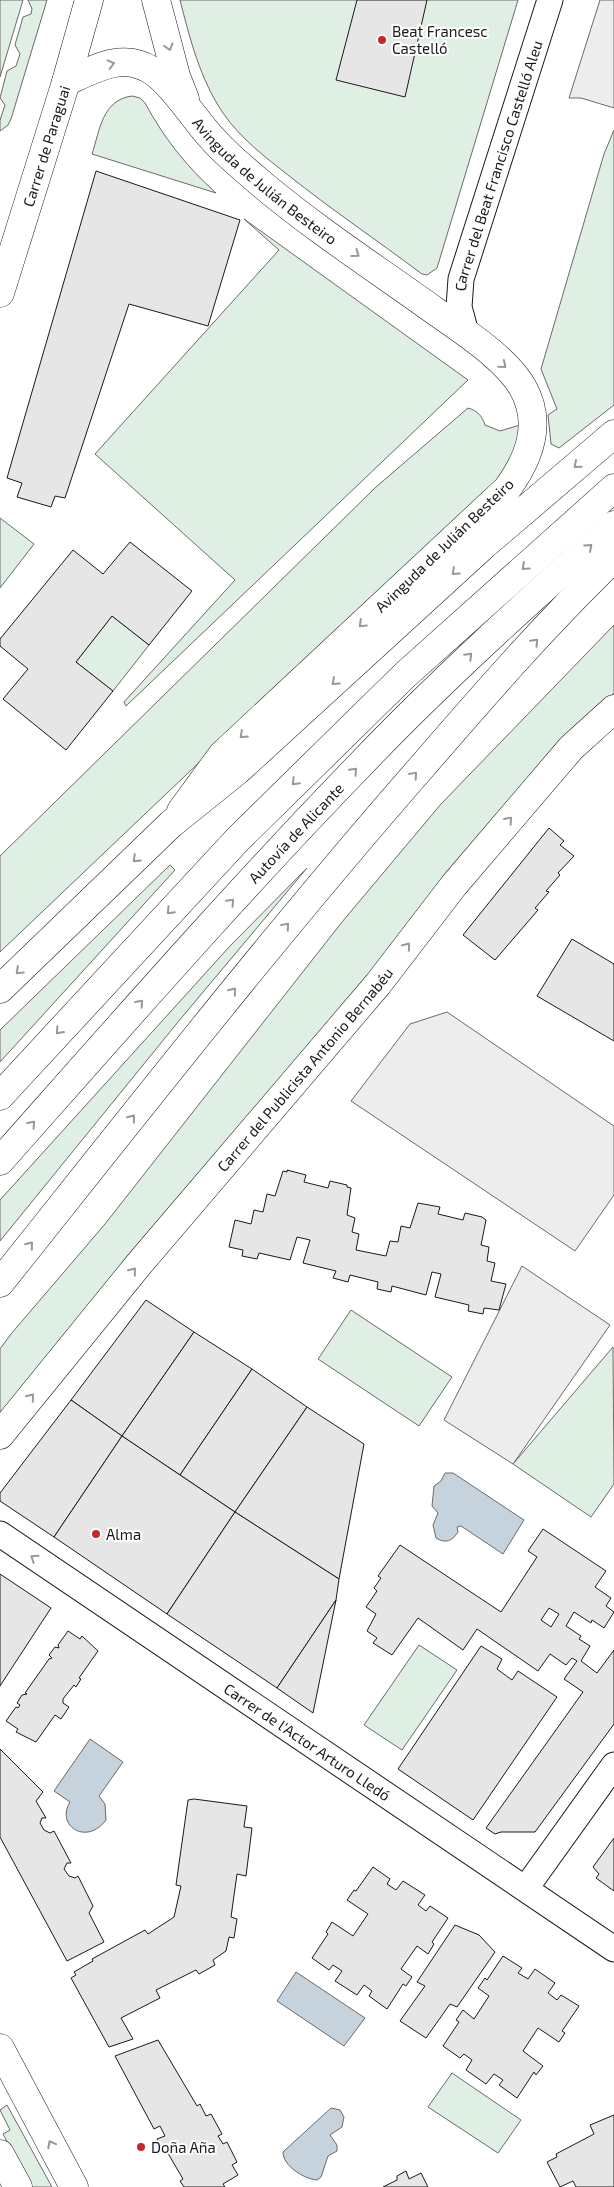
<svg xmlns="http://www.w3.org/2000/svg" width="614" height="2187" font-family="'Exo 2',sans-serif">
<rect width="100%" height="100%" fill="#fff"/>
<g fill="#e0efe3" stroke="#6a6a6a">
<polygon points="0,0 23,0 0,77"/>
<polygon points="28,0 47,0 11,119 8,125 0,131 0,120 5,105 0,98 7,71 16,66 20,54 15,45 23,17 31,14 32,9"/>
<path d="M180 0H518L437 268 427 275 422 274C378 241 332 210 288 175 265 157 240 138 223 113 200 79 190 39 180 0Z"/>
<path d="M132 96 140 98 145 103C164 138 186 166 216 193L92 154C100 130 102 100 132 96Z"/>
<polygon points="614,130 614,405 559,448 551,444 548,415 557,409 541,369 604,154"/>
<polygon points="244,219 468,380 126,706 124,702 235,580 95,454 279,250"/>
<path d="M468 408C478 411 482 416 485 425L500 431 520 425 519 442 503 473 466 511 352 617 0 952V856L376 487Z"/>
<polygon points="0,518 34,544 0,588"/>
<polygon points="112,616 149,645 113,691 76,662"/>
<polygon points="614,625 614,693 593,714 362,985 0,1420 0,1349 11,1334 105,1224 342,922 441,804"/>
<polygon points="170,865 175,870 0,1062 0,1030"/>
<polygon points="307,868 178,1022 0,1241 0,1200 230,946"/>
<polygon points="351,1310 452,1377 419,1426 318,1359"/>
<polygon points="613,1347 614,1484 591,1517 513,1464"/>
<polygon points="419,1645 457,1670 402,1750 364,1725"/>
<polygon points="452,2073 521,2120 498,2153 428,2107"/>
<polygon points="7,2105 52,2187 31,2187 3,2134 10,2130 0,2110"/>
</g>
<g fill="#ededed" stroke="#6a6a6a">
<polygon points="600,0 614,0 614,108 581,98 569,98"/>
<polygon points="447,1012 614,1126 614,1195 575,1251 351,1101 410,1024"/>
<polygon points="522,1266 610,1325 513,1464 444,1420"/>
</g>
<g fill="#c6d2dc" stroke="#6a6a6a">
<path d="M445 1473H453L524 1520 503 1554 461 1526 457 1527 458 1532C452 1541 446 1544 436 1538L433 1525 438 1513 432 1506 434 1486 441 1481Z"/>
<path d="M90 1739 123 1762 99 1796 105 1804 106 1820C87 1846 55 1826 70 1802L54 1791Z"/>
<polygon points="296,1972 365,2018 344,2046 277,2001"/>
<path d="M331 2108 340 2110 344 2117 342 2127 330 2135 337 2145V2151L328 2156 321 2177 317 2180C304 2179 283 2166 283 2152Z"/>
</g>
<g fill="#e6e6e6" stroke="#1a1a1a" fill-rule="evenodd">
<polygon points="357,0 427,0 405,97 336,80"/>
<polygon points="96,171 240,220 208,326 129,304 65,498 55,496 51,507 17,497 22,483 7,478"/>
<polygon points="130,542 192,591 149,645 112,616 76,662 113,691 66,750 3,699 28,669 0,646 0,639 73,550 103,574"/>
<polygon points="549,828 564,841 560,845 574,856 558,873 560,875 546,891 549,892 535,908 538,910 495,960 463,935"/>
<polygon points="572,939 614,964 614,1041 537,996"/>
<polygon points="287,1170 306,1175 304,1182 328,1188 330,1181 347,1185 347,1187 351,1188 347,1215 355,1218 352,1232 359,1234 356,1250 386,1256 390,1241 398,1242 401,1226 410,1228 418,1203 440,1207 438,1214 463,1220 465,1213 482,1217 486,1220 481,1245 489,1247 487,1261 495,1263 491,1281 506,1284 499,1310 484,1308 483,1314 468,1311 469,1305 435,1297 441,1274 432,1272 426,1295 392,1286 391,1292 377,1289 378,1282 350,1275 348,1282 333,1278 336,1271 303,1263 310,1240 297,1237 290,1260 259,1253 257,1259 242,1256 243,1250 229,1247 235,1220 251,1224 254,1210 263,1212 267,1194 275,1196 283,1171 287,1172"/>
<polygon points="146,1300 194,1332 122,1436 71,1400"/>
<polygon points="194,1332 252,1369 180,1475 122,1436"/>
<polygon points="252,1369 307,1407 235,1512 180,1475"/>
<polygon points="71,1400 122,1436 54,1537 0,1501 0,1493"/>
<polygon points="307,1407 364,1444 339,1579 235,1512"/>
<polygon points="122,1436 235,1512 167,1614 54,1537"/>
<polygon points="235,1512 339,1579 336,1600 277,1688 167,1614"/>
<path d="M543 1529 606 1571 595 1587 611 1598 606 1606 614 1612 604 1628 592 1620 591 1623 574 1612 566 1626 581 1636 579 1639 590 1646 581 1661 597 1673 614 1650V1724L535 1832H501L495 1834 486 1828 583 1692 564 1679 577 1661 572 1658 566 1665 550 1654 538 1671 477 1629 463 1650 418 1618 392 1655 373 1643 377 1638 367 1631 376 1614 366 1607 377 1591 374 1588 381 1578 378 1576 400 1545 501 1612 537 1557 528 1551ZM549 1608 559 1614 551 1627 541 1620Z"/>
<polygon points="0,1574 51,1608 0,1686"/>
<polygon points="336,1600 313,1713 277,1688"/>
<polygon points="68,1631 80,1639 82,1636 98,1651 79,1678 81,1679 76,1687 74,1685 63,1699 63,1703 69,1707 61,1719 55,1715 36,1742 16,1732 18,1729 6,1721 16,1707 18,1708 20,1705 17,1703 22,1695 27,1694 25,1693 49,1659 52,1658 49,1655 55,1647 59,1648 58,1645"/>
<polygon points="481,1646 502,1659 497,1669 512,1680 518,1671 557,1697 473,1820 398,1769"/>
<polygon points="0,1749 43,1792 36,1801 46,1818 42,1818 40,1823 44,1830 50,1833 54,1831 71,1863 67,1863 64,1869 69,1876 75,1878 78,1876 93,1906 89,1913 104,1942 67,1961 0,1837"/>
<polygon points="194,1799 247,1806 244,1827 252,1828 246,1876 237,1874 231,1917 237,1919 234,1938 229,1937 226,1951 213,1960 215,1965 199,1974 196,1970 156,1990 160,1998 121,2018 133,2039 109,2047 71,1978 76,1975 74,1972 93,1961 92,1959 145,1930 148,1934 174,1917 181,1886 176,1885 188,1800"/>
<polygon points="614,1838 614,1891 596,1878 599,1874 593,1867"/>
<polygon points="373,1867 390,1879 387,1884 396,1890 403,1881 425,1895 418,1905 426,1911 430,1906 448,1918 432,1942 434,1944 428,1954 417,1946 401,1969 412,1977 406,1986 403,1984 387,2009 369,1996 372,1991 364,1985 357,1995 335,1981 342,1971 333,1965 329,1970 312,1958 328,1934 326,1932 332,1922 353,1936 368,1914 347,1900 354,1890 356,1891"/>
<polygon points="455,1925 479,1935 495,1952 457,2007 450,2004 426,2038 400,2021 425,1986 417,1982"/>
<polygon points="503,1956 522,1968 518,1973 528,1979 535,1969 555,1983 548,1993 557,2000 561,1995 579,2006 562,2031 565,2033 559,2042 538,2028 523,2051 543,2066 536,2075 534,2072 517,2098 499,2085 503,2080 494,2074 486,2084 466,2070 472,2060 464,2054 460,2058 443,2046 459,2022 456,2020 463,2010 474,2019 489,1996 478,1988 485,1978 487,1980"/>
<polygon points="158,2040 197,2106 200,2104 206,2116 211,2114 222,2134 218,2136 223,2144 227,2142 237,2162 232,2165 238,2175 223,2184 225,2187 184,2187 180,2181 183,2179 166,2150 164,2151 157,2139 165,2136 160,2126 154,2129 115,2056"/>
<polygon points="614,2115 614,2187 576,2187 573,2181 560,2187 547,2162 557,2157 556,2154 594,2134 590,2125"/>
<polygon points="406,2171 409,2179 421,2173 428,2187 383,2187 397,2180 397,2176"/>
</g>
<g fill="none" stroke-linecap="round" stroke-linejoin="round">
<g stroke="#1a1a1a" stroke-width="27">
<g id="minor">
<path id="s1" d="M466 333 459 307 461 279 550 0"/>
<path id="s2" d="M0 1534 614 1949"/>
<polyline points="526,1888 614,1765"/>
</g>
</g>
<g stroke="#1a1a1a" stroke-width="29">
<g id="tertiary">
<polyline points="156,0 176,76 185,99"/>
<path id="s3" d="M66 82C94 69 122 52 151 70 170 82 190 112 204 129 222 151 243 168 264 186 318 231 378 270 435 311 463 331 506 358 523 388 543 424 529 459 507 489L222 755 181 811"/>
<path id="s4" d="M0 293 66 82 89 0"/>
<path id="s5" d="M0 1435 139 1264 378 984 454 885 571 748 614 709"/>
</g>
</g>
<g stroke="#1a1a1a" stroke-width="29">
<g id="primary">
<polyline points="0,2048 74,2187"/>
<polyline points="0,2154 18,2187"/>
</g>
</g>
<g stroke="#1a1a1a" stroke-width="29">
<g id="motorway">
<polyline points="0,989 171,824 237,771 484,545 614,434"/>
<polyline points="0,1096 238,839 405,675 614,488"/>
<path id="s6" d="M0 1161C118 1028 235 894 359 766 440 681 527 603 614 525"/>
<path d="M0 1283C138 1110 274 936 420 769 482 697 545 625 614 558"/>
</g>
</g>
<use href="#minor" stroke="#fff" stroke-width="25"/>
<use href="#tertiary" stroke="#fff" stroke-width="28"/>
<use href="#primary" stroke="#fff" stroke-width="28"/>
<use href="#motorway" stroke="#fff" stroke-width="28"/>
</g>
<defs><path id="oneway-chevron" d="M-2-3.5L2.5 0L-2 3.5" fill="none" stroke-width="1.6" stroke-linecap="round" stroke-linejoin="round" transform="scale(1.25)"/></defs>
<g stroke="#989898">
<use href="#oneway-chevron" transform="translate(169 47) rotate(74)"/>
<use href="#oneway-chevron" transform="translate(111 64) rotate(-14)"/>
<use href="#oneway-chevron" transform="translate(356 254) rotate(36)"/>
<use href="#oneway-chevron" transform="translate(503 365) rotate(40)"/>
<use href="#oneway-chevron" transform="translate(577 465) rotate(139)"/>
<use href="#oneway-chevron" transform="translate(589 547) rotate(-42)"/>
<use href="#oneway-chevron" transform="translate(525 567) rotate(138)"/>
<use href="#oneway-chevron" transform="translate(455 572) rotate(138)"/>
<use href="#oneway-chevron" transform="translate(362 624) rotate(137)"/>
<use href="#oneway-chevron" transform="translate(535 642) rotate(-47)"/>
<use href="#oneway-chevron" transform="translate(469 656) rotate(-45)"/>
<use href="#oneway-chevron" transform="translate(335 682) rotate(138)"/>
<use href="#oneway-chevron" transform="translate(243 735) rotate(137)"/>
<use href="#oneway-chevron" transform="translate(354 771) rotate(-47)"/>
<use href="#oneway-chevron" transform="translate(414 775) rotate(-49)"/>
<use href="#oneway-chevron" transform="translate(295 782) rotate(135)"/>
<use href="#oneway-chevron" transform="translate(509 820) rotate(-49)"/>
<use href="#oneway-chevron" transform="translate(136 859) rotate(136)"/>
<use href="#oneway-chevron" transform="translate(231 902) rotate(-47)"/>
<use href="#oneway-chevron" transform="translate(170 911) rotate(133)"/>
<use href="#oneway-chevron" transform="translate(286 926) rotate(-50)"/>
<use href="#oneway-chevron" transform="translate(407 946) rotate(-53)"/>
<use href="#oneway-chevron" transform="translate(19 971) rotate(137)"/>
<use href="#oneway-chevron" transform="translate(233 991) rotate(-51)"/>
<use href="#oneway-chevron" transform="translate(140 1003) rotate(-48)"/>
<use href="#oneway-chevron" transform="translate(59 1031) rotate(132)"/>
<use href="#oneway-chevron" transform="translate(132 1118) rotate(-51)"/>
<use href="#oneway-chevron" transform="translate(32 1124) rotate(-48)"/>
<use href="#oneway-chevron" transform="translate(30 1245) rotate(-51)"/>
<use href="#oneway-chevron" transform="translate(133 1271) rotate(-51)"/>
<use href="#oneway-chevron" transform="translate(31 1397) rotate(-51)"/>
<use href="#oneway-chevron" transform="translate(34 1558) rotate(-146)"/>
<use href="#oneway-chevron" transform="translate(51 2144) rotate(-118)"/>
</g>
<g fill="#c62828" stroke="#fff" stroke-width="2">
<circle cx="382" cy="40" r="5"/>
<circle cx="96" cy="1534" r="5"/>
<circle cx="141" cy="2147" r="5"/>
</g>
<g text-anchor="middle" dominant-baseline="central" stroke-width="4" stroke-linejoin="round" paint-order="stroke">
<g font-size="15" fill="#1a1a1a" stroke="#fff" text-anchor="start">
<text x="392" y="31">Beat Francesc<tspan x="392" dy="17">Castelló</tspan></text>
<text x="106" y="1534">Alma</text>
<text x="151" y="2147">Doña Aña</text>
</g>
<g font-size="15" fill="#1a1a1a" stroke="#fff">
<text stroke="none"><textPath href="#s4" startOffset="154">Carrer de Paraguai</textPath></text>
<text stroke="none"><textPath href="#s1" startOffset="174">Carrer del Beat Francisco Castelló Aleu</textPath></text>
<text stroke="none"><textPath href="#s3" startOffset="250">Avinguda de Julián Besteiro</textPath></text>
<text transform="translate(444 545) rotate(-44)">Avinguda de Julián Besteiro</text>
<text stroke="none"><textPath href="#s6" startOffset="442">Autovía de Alicante</textPath></text>
<text stroke="none"><textPath href="#s5" startOffset="476">Carrer del Publicista Antonio Bernabéu</textPath></text>
<text stroke="none"><textPath href="#s2" startOffset="371">Carrer de l'Actor Arturo Lledó</textPath></text>
</g>
</g>
</svg>
